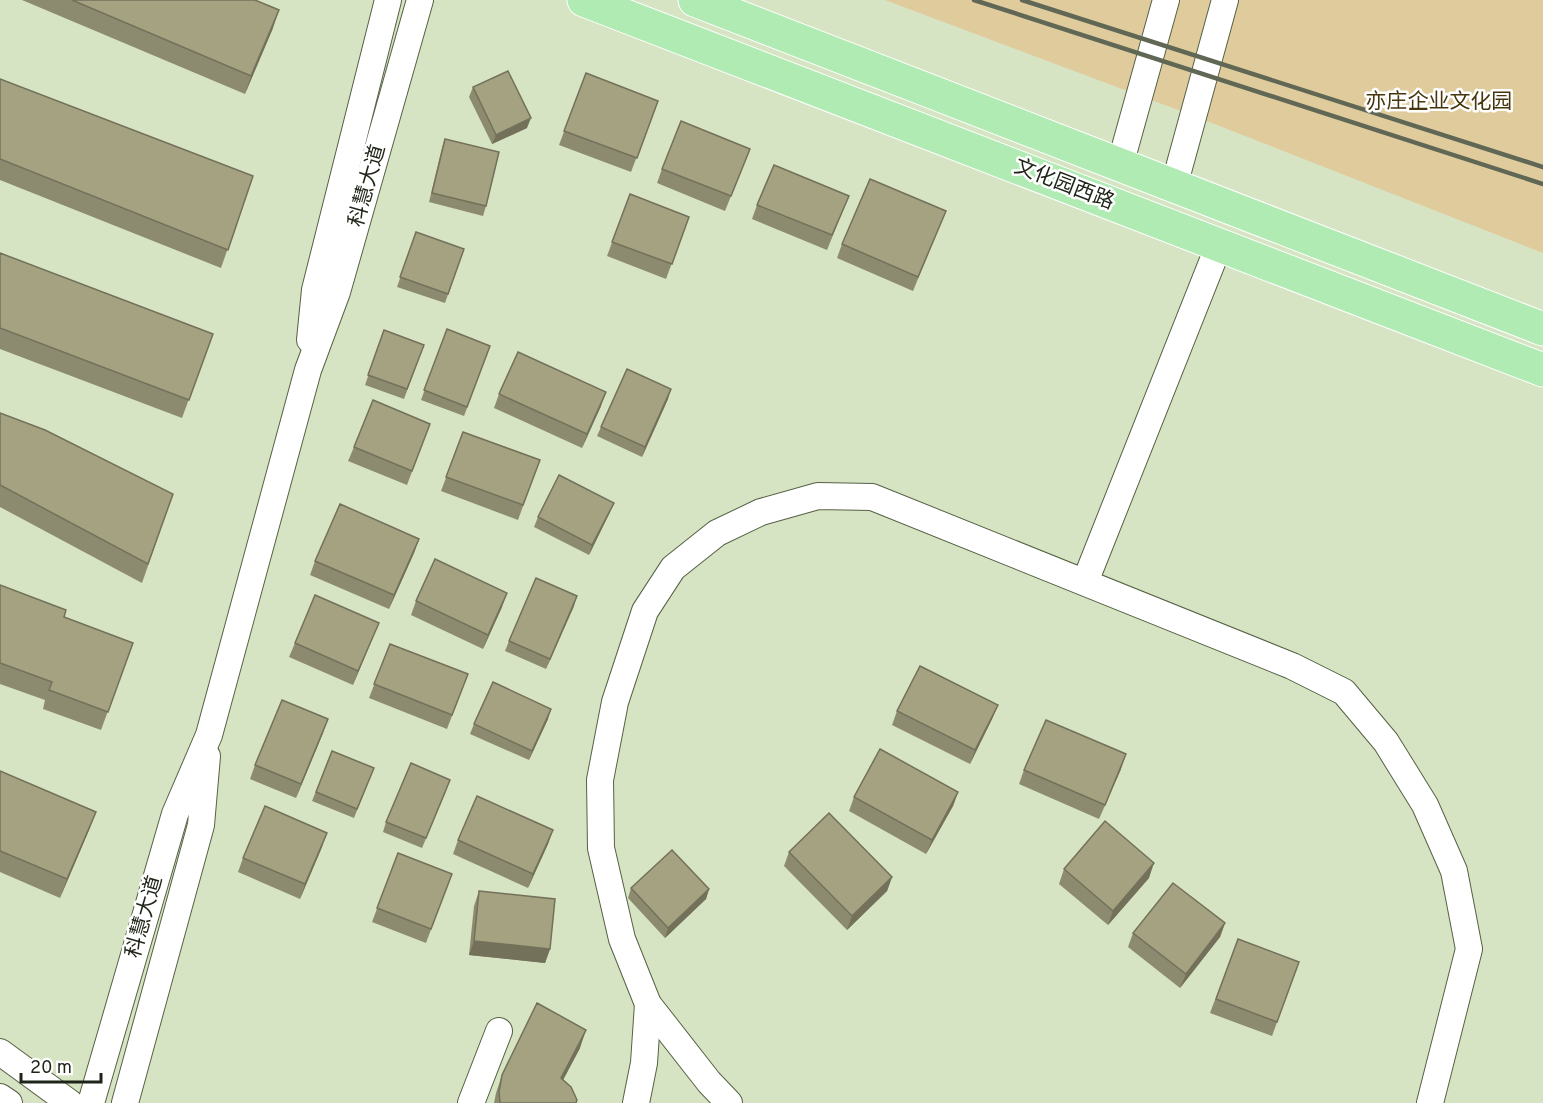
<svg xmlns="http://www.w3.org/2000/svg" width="1543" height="1103" font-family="Overpass,'Noto Sans SC',sans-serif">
<rect width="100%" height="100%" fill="#d7e4c3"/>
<polygon fill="#e0cb9d" points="885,0 1543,0 1543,253 1194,116"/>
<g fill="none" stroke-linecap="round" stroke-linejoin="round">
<g stroke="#566145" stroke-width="28">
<g id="minor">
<polyline points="1120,165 1166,0"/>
<polyline points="1174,186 1225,0"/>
<polyline points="310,340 315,290 388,0"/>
<polyline points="1085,582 1219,245"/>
<polyline points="0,1052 70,1103"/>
<polyline points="0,1097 9,1103"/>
<polyline points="91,1103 175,814 209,735 308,370 337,292 420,0"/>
<polyline points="125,1103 201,825 207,756"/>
<polyline points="471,1103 499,1031"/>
<polyline points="636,1103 644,1063 648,1004"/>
<polyline points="729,1103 709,1082 648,1004 622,939 601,848 600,780 615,702 645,611 673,568 717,533 761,512 818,496 872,497 1292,666 1344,692 1386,742 1425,805 1454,871 1469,949 1430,1103"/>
</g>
</g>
<g stroke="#fff" stroke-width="35">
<g id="major">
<polyline points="584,0 1543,370"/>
<polyline points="695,0 1543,329"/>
</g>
</g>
<use href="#minor" stroke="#fff" stroke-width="26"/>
<use href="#major" stroke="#b1ebb4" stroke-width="33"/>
<g stroke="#606855" stroke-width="4.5">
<polyline points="974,0 1543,184"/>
<polyline points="1022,0 1543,167"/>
</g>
</g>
<g fill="#8d8b6f">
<polygon points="22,0 255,0 273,28 245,94"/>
<polygon points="586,73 658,101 631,172 559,145"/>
<polygon points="0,79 253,176 221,268 0,180"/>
<polygon points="473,87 527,128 492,144 469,97"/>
<polygon points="445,139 486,206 483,216 429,202 442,148"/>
<polygon points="750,149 725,211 657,183 662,169"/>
<polygon points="630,194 689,217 666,279 607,256"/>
<polygon points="849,196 827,250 752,219 757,205"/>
<polygon points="946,211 913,291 837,258 842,244"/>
<polygon points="416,232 464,249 445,303 397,287"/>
<polygon points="0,253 213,334 182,418 0,349"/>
<polygon points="447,329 490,346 464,416 421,400"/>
<polygon points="384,330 424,345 404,399 365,385"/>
<polygon points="499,394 601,406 582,448 494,408"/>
<polygon points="668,399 642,457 597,436 601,427"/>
<polygon points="0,413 173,494 142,583 0,507"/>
<polygon points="430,424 407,485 348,461 354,447"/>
<polygon points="463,432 540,460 518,520 441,491"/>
<polygon points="610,512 589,555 534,527 538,517"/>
<polygon points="419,539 414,553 389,609 310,575 315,561"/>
<polygon points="0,585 64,617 133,643 101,730 43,709 45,700 0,684"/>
<polygon points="416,601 502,607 483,649 411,615"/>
<polygon points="574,606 546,669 505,651 509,641"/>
<polygon points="373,637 353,685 289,657 295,643"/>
<polygon points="390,644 468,674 447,729 369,698"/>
<polygon points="998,705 992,719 970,764 892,725 897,711"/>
<polygon points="548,719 529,760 470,734 474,724"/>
<polygon points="323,733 296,798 250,779 255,765"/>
<polygon points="332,751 374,768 354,818 312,801"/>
<polygon points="1121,769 1099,819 1019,784 1024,770"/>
<polygon points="0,771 96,812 89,830 60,898 0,872"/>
<polygon points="447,789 422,848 383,832 386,822"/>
<polygon points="958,792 953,806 926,854 849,811 854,797"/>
<polygon points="553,830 548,844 528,888 453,854 458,840"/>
<polygon points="322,847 300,899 238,872 243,858"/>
<polygon points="789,852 892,877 887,891 847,930 784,866"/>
<polygon points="398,853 452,874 426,943 372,922"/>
<polygon points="1064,869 1149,878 1108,925 1059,884"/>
<polygon points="631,888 709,889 706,899 665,938 628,898"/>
<polygon points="479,891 550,949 545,963 469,955 474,906"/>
<polygon points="1225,923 1220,937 1180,988 1128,947 1133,933"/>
<polygon points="1238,939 1299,962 1272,1036 1210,1013"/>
<polygon points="580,1048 563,1080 576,1103 494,1103 496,1093 502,1075"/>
</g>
<g fill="#73715a">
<polygon points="279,10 273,28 245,94 251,76"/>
<polygon points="531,118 527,128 492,144 496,135"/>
<polygon points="671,389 668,399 642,457 645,447"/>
<polygon points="606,392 601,406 582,448 587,434"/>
<polygon points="614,503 610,512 589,555 592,545"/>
<polygon points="419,539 414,553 389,609 394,595"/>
<polygon points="507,593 502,607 483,649 488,635"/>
<polygon points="577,596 574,606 546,669 550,659"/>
<polygon points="379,623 373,637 353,685 358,671"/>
<polygon points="998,705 992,719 970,764 975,750"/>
<polygon points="551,709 548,719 529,760 532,751"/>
<polygon points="328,719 323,733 296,798 301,784"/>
<polygon points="1126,754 1121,769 1099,819 1105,805"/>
<polygon points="958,792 953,806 926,854 932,840"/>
<polygon points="96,812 89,830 60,898 67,879"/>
<polygon points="553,830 548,844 528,888 533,874"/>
<polygon points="327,833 322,847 300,899 305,884"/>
<polygon points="1154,863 1149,878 1108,925 1113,911"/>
<polygon points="892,877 887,891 847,930 852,916"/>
<polygon points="709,889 706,899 665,938 668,928"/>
<polygon points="1225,923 1220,937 1180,988 1186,974"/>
<polygon points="474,941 550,949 545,963 469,955"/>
<polygon points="586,1030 580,1048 554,1097 561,1078"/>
</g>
<g fill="#a4a281" stroke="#73715a" stroke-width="1.5">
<polygon points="72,0 255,0 279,10 251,76"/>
<polygon points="508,71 531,118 496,135 473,87"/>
<polygon points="586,73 658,101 637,158 564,131"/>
<polygon points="0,79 253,176 228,250 0,159"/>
<polygon points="681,121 750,149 731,196 662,169"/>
<polygon points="445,139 499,152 486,206 432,193"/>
<polygon points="774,165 849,196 832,235 757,205"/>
<polygon points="870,179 946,211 918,277 842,244"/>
<polygon points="630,194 689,217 672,264 612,242"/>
<polygon points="416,232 464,249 448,294 400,277"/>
<polygon points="0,253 213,334 189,400 0,328"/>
<polygon points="447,329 490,346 467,407 424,390"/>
<polygon points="384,330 424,345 407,389 368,375"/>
<polygon points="518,352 606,392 587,434 499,394"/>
<polygon points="627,369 671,389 645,447 601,427"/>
<polygon points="373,400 430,424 412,471 354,447"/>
<polygon points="0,413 45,430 173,494 148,564 0,485"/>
<polygon points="463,432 540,460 523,505 446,477"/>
<polygon points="559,475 614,503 592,545 538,517"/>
<polygon points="340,504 419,539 394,595 315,561"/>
<polygon points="435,559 507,593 488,635 416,601"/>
<polygon points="536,578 577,596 550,659 509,641"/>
<polygon points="0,585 66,610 64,617 133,643 108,712 49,690 52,682 0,663"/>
<polygon points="315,595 379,623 358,671 295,643"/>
<polygon points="390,644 468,674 452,715 374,684"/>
<polygon points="920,666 998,705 975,750 897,711"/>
<polygon points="493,682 551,709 532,751 474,724"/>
<polygon points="282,700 328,719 301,784 255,765"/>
<polygon points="1046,720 1126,754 1105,805 1024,770"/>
<polygon points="880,749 958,792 932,840 854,797"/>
<polygon points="332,751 374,768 357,809 316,792"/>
<polygon points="411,763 450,780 426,838 386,822"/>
<polygon points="0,771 96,812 67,879 0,851"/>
<polygon points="477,796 553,830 533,874 458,840"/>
<polygon points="265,806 327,833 305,884 243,858"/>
<polygon points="829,813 892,877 852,916 789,852"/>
<polygon points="1105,821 1154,863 1113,911 1064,869"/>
<polygon points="672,850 709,889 668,928 631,888"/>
<polygon points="398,853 452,874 431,929 377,908"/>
<polygon points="1173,883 1225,923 1186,974 1133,933"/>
<polygon points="479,891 555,899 550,949 474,941"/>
<polygon points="1238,939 1299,962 1277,1022 1216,999"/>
<polygon points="537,1003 586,1030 561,1078 571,1087 577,1100 576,1103 500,1103 499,1092 502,1075"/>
</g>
<g text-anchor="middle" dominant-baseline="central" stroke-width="5" stroke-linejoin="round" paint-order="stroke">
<g font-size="21" fill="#46360e" stroke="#fff">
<text x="1439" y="102">亦庄企业文化园</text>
</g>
<g font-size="21" fill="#1f2418" stroke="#fff">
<text transform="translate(1064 185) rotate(21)">文化园西路</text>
<text transform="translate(368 186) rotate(-74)">科慧大道</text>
<text transform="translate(145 917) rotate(-74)">科慧大道</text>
</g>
</g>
<path d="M21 1073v9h80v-9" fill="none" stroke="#1f2418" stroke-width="3"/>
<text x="30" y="1073" font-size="18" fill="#1f2418" stroke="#ffffff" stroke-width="4.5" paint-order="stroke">20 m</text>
</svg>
